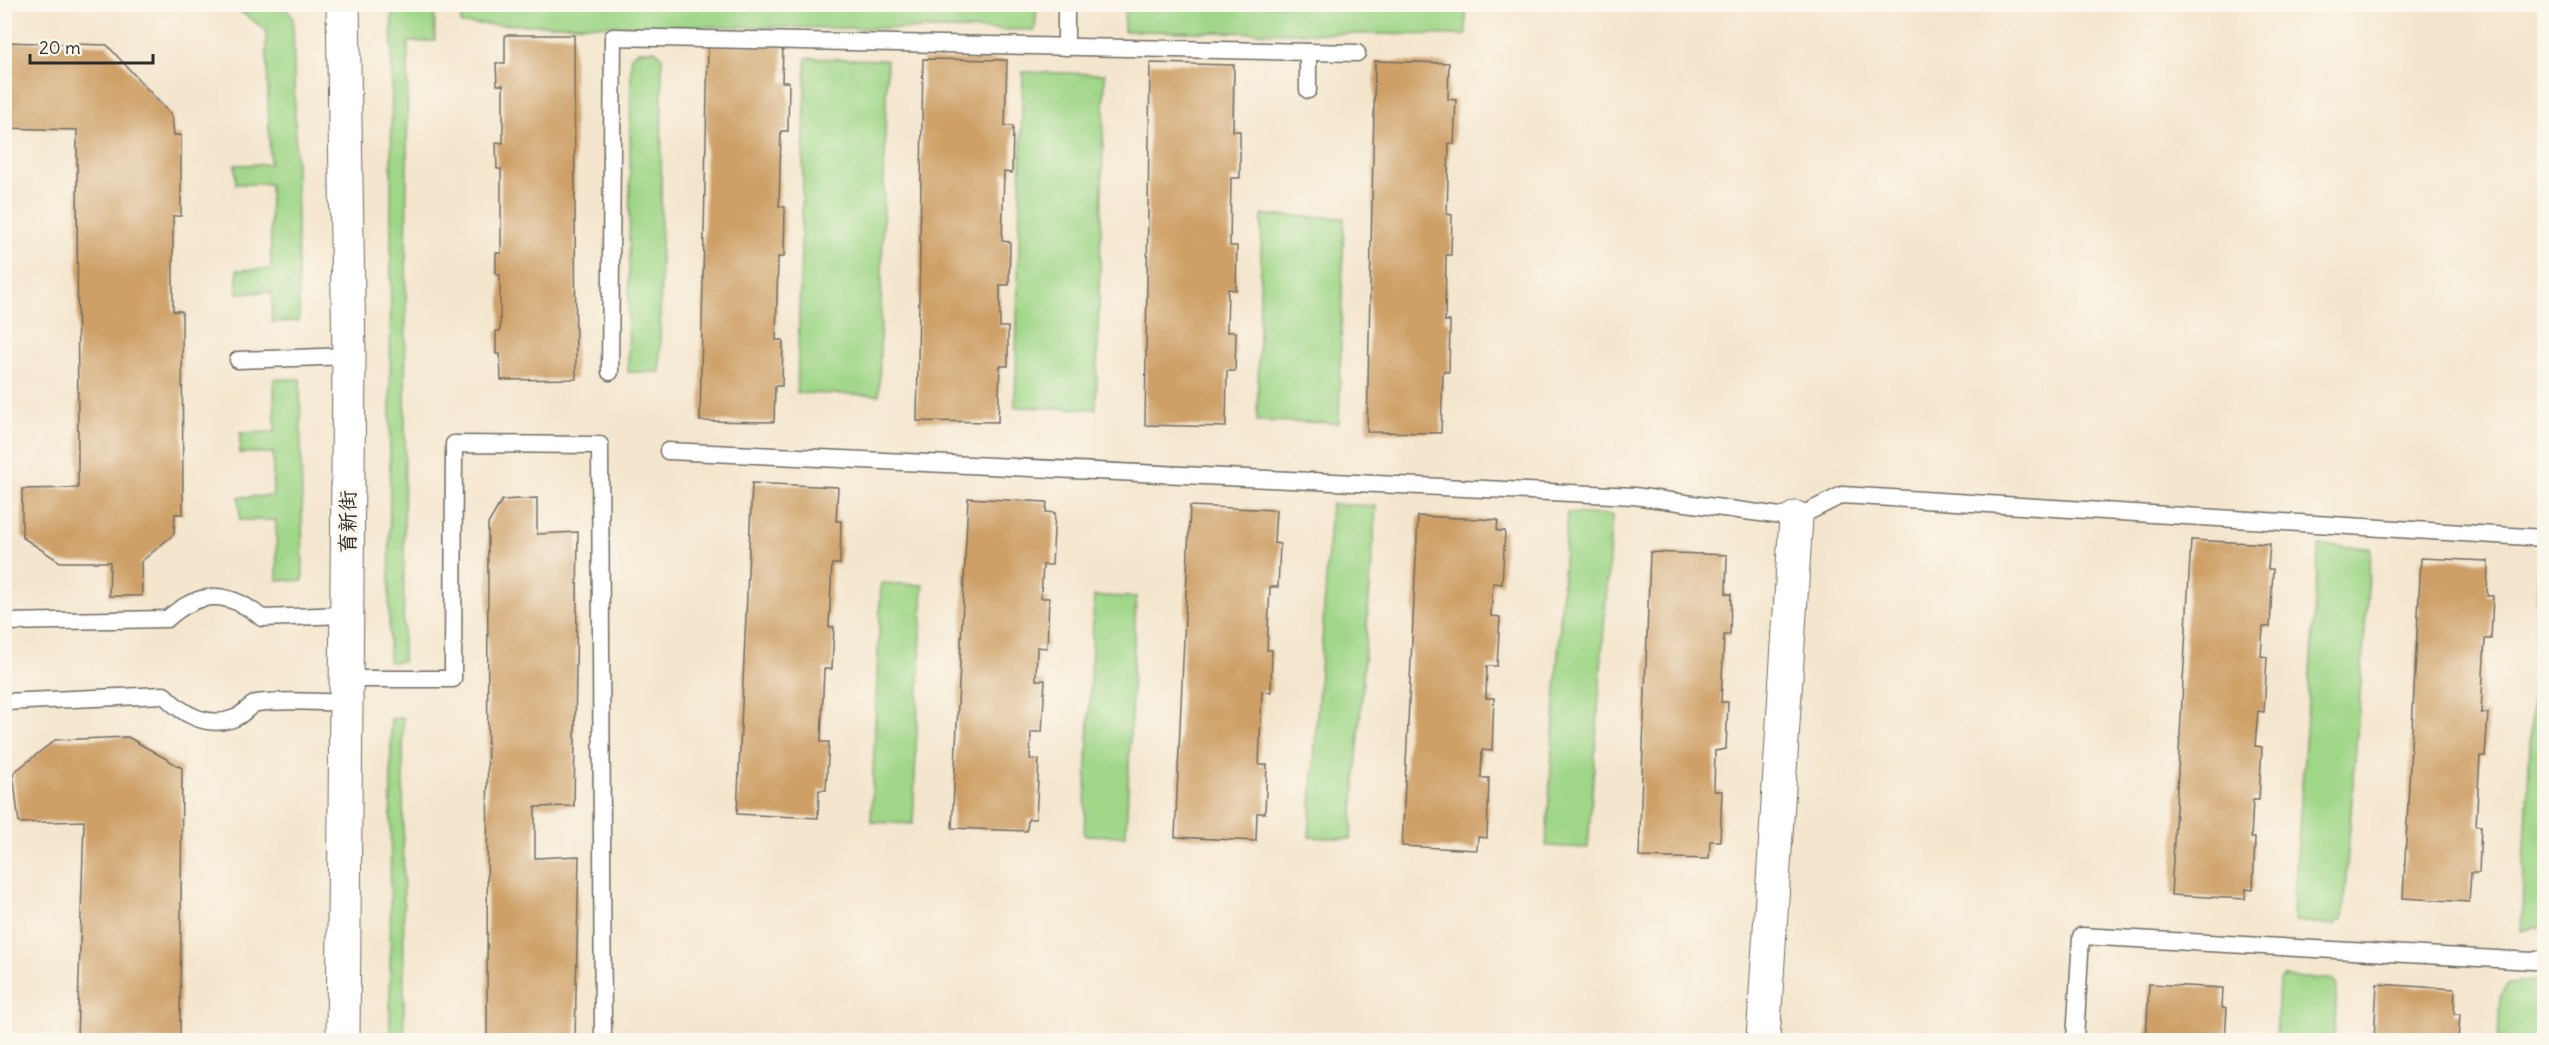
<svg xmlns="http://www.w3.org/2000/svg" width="2549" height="1045" font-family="Delius,'LXGW WenKai TC',sans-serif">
<rect width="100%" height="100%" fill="#fbf7ec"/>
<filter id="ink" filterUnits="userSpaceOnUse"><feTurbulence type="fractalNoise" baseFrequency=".0167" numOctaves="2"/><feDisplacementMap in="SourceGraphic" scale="12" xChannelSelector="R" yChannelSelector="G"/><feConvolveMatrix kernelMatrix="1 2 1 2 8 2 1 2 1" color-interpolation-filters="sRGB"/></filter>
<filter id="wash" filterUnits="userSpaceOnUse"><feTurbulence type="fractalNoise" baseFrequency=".008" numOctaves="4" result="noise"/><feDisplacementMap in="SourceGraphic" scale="24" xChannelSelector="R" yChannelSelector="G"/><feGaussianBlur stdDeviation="1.35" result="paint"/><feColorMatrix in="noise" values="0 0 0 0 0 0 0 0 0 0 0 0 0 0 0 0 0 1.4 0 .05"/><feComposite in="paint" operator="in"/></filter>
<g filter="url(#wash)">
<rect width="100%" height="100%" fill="#f4e6ce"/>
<g fill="#9fd687" stroke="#658059" stroke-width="1.5">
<polygon points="231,5 282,5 293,17 299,321 272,322 272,292 237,293 237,270 271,269 270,184 236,184 235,165 270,164 266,30"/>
<polygon points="392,5 434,5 435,41 408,42 403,661 389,662"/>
<polygon points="460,5 460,4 1037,5 1035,30 461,24"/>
<polygon points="1125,5 1466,5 1466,35 1124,31"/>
<polygon points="655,50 662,56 660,372 628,372 631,56 638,51"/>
<polygon points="806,58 887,60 879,395 797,393"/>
<polygon points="1023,72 1105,74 1096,409 1015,407"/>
<polygon points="1262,215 1344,218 1339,423 1257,421"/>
<polygon points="274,379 300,379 303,581 277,580 276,520 240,520 239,497 273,496 273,453 240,453 240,433 275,432"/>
<polygon points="1331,504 1376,506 1351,839 1309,837"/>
<polygon points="1567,513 1612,515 1588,848 1546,846"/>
<polygon points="2319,545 2371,548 2343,918 2335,925 2296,921 2293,914"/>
<polygon points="2539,559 2544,560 2544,926 2521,931"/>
<polygon points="881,583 923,585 913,824 871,822"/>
<polygon points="1094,596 1136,597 1126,836 1084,835"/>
<polygon points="403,718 404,1040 390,1040 391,719"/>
<polygon points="2283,977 2330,979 2337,984 2334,1040 2276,1040 2279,983"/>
<polygon points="2544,980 2544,1040 2498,1040 2500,998 2508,983"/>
</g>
<g id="blocks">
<g fill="#cea068">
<polygon points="505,35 574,35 576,379 501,380 500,354 496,354 496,331 500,331 500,275 496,275 496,253 501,253 501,169 497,169 496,142 503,143 503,85 497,85 496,63 505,63"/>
<polygon points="4,42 107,45 172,116 174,135 181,135 181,216 173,216 173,311 182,311 183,514 175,514 174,534 141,562 142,596 109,596 110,562 60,562 22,537 22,489 78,488 77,130 4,128"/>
<polygon points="708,44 783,45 782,82 789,82 788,131 781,131 779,206 785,207 784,257 778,257 776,340 783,340 782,386 775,386 774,422 700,421"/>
<polygon points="923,59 1007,60 1005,126 1013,126 1012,173 1004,172 1002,241 1010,242 1009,285 1000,285 1000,327 1008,327 1008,366 1000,366 998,422 917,421"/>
<polygon points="1375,61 1449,63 1448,99 1456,100 1454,144 1449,143 1447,214 1452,215 1451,255 1446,255 1445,321 1450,321 1449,372 1443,372 1441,433 1367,432"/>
<polygon points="1150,63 1234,65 1233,131 1240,131 1240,178 1231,178 1230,246 1237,246 1236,290 1228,289 1227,332 1236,332 1235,371 1227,371 1226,427 1145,425"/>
<polygon points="752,483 838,487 836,521 841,521 840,564 832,564 829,627 834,627 832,669 824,669 821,742 829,742 826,790 819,790 818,818 737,814"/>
<polygon points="537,498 537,534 578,532 574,806 535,807 535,858 579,856 575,1040 487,1040 488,524 502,500"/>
<polygon points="968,498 1047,502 1046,512 1055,513 1052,565 1043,565 1041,598 1049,598 1047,648 1037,647 1036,680 1045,680 1042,732 1031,732 1030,759 1039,760 1036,819 1028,819 1027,831 952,828"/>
<polygon points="1190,506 1276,510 1274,543 1280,544 1278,587 1270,587 1267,650 1272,650 1271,692 1262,691 1259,765 1267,765 1265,813 1257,813 1256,841 1175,837"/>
<polygon points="1418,516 1498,520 1497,531 1505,531 1502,584 1493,583 1491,616 1500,617 1497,666 1487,666 1486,698 1494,698 1492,751 1482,750 1481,778 1489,778 1487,838 1478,837 1477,850 1402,846"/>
<polygon points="2191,540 2270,544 2268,569 2273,569 2270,627 2263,627 2261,656 2267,657 2264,712 2258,711 2255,746 2262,747 2259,800 2253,800 2251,838 2255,838 2253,890 2246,889 2245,899 2171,895"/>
<polygon points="1650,552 1727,555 1726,594 1731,594 1730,635 1724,635 1721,702 1728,702 1726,749 1715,751 1714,791 1722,791 1720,841 1710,841 1709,859 1639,857"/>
<polygon points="2421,558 2488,561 2487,596 2493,596 2491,639 2485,639 2481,713 2488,713 2485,756 2480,756 2476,826 2481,826 2479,873 2471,873 2469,902 2403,898"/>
<polygon points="128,737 182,768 180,1040 77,1040 84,821 19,823 13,773 55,740"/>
<polygon points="2149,984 2223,988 2222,1007 2227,1008 2225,1040 2146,1040"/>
<polygon points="2377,984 2455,989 2454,1014 2460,1014 2458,1040 2374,1040"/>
</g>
</g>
</g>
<g filter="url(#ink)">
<use href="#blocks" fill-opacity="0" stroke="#716c64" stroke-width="1.5"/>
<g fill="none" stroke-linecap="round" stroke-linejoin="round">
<g stroke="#716c64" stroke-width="19">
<g id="service">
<polyline points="1066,4 1066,47"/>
<polyline points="1308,90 1308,52"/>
<polyline points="238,360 349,356"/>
<polyline points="610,372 613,37 1357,53"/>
<polyline points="668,451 1634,496 1796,518 1842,495 2544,538"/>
<path d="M4 622 167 619C200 590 228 590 262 618L347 615"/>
<polyline points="346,679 453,679 454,444 600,445 603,1040"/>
<path d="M4 702 164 695C182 714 208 729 235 718 243 715 249 705 257 703 283 699 319 703 346 702"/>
<polyline points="2075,1040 2081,936 2533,961 2544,958"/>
</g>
</g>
<g stroke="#716c64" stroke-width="35">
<polyline id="minor" points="1763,1040 1796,518"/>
</g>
<g stroke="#716c64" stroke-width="35">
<polyline id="tertiary" points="343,4 349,356 343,1040"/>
</g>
<use href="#service" stroke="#fff" stroke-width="16"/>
<use href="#minor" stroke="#fff" stroke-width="33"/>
<use href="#tertiary" stroke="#fff" stroke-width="33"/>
</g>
</g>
<g text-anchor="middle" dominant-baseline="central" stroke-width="6" stroke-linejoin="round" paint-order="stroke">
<g font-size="21" fill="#2b2b2b" stroke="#fbf7ec">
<text transform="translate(347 522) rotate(-90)">育新街</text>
</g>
</g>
<rect width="2549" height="1045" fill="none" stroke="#fbf7ec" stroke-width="24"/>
<path d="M30 54v9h123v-9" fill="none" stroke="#2b2b2b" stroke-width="3"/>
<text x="39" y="54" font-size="18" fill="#2b2b2b" stroke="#fbf7ec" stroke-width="4.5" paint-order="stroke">20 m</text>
</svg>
